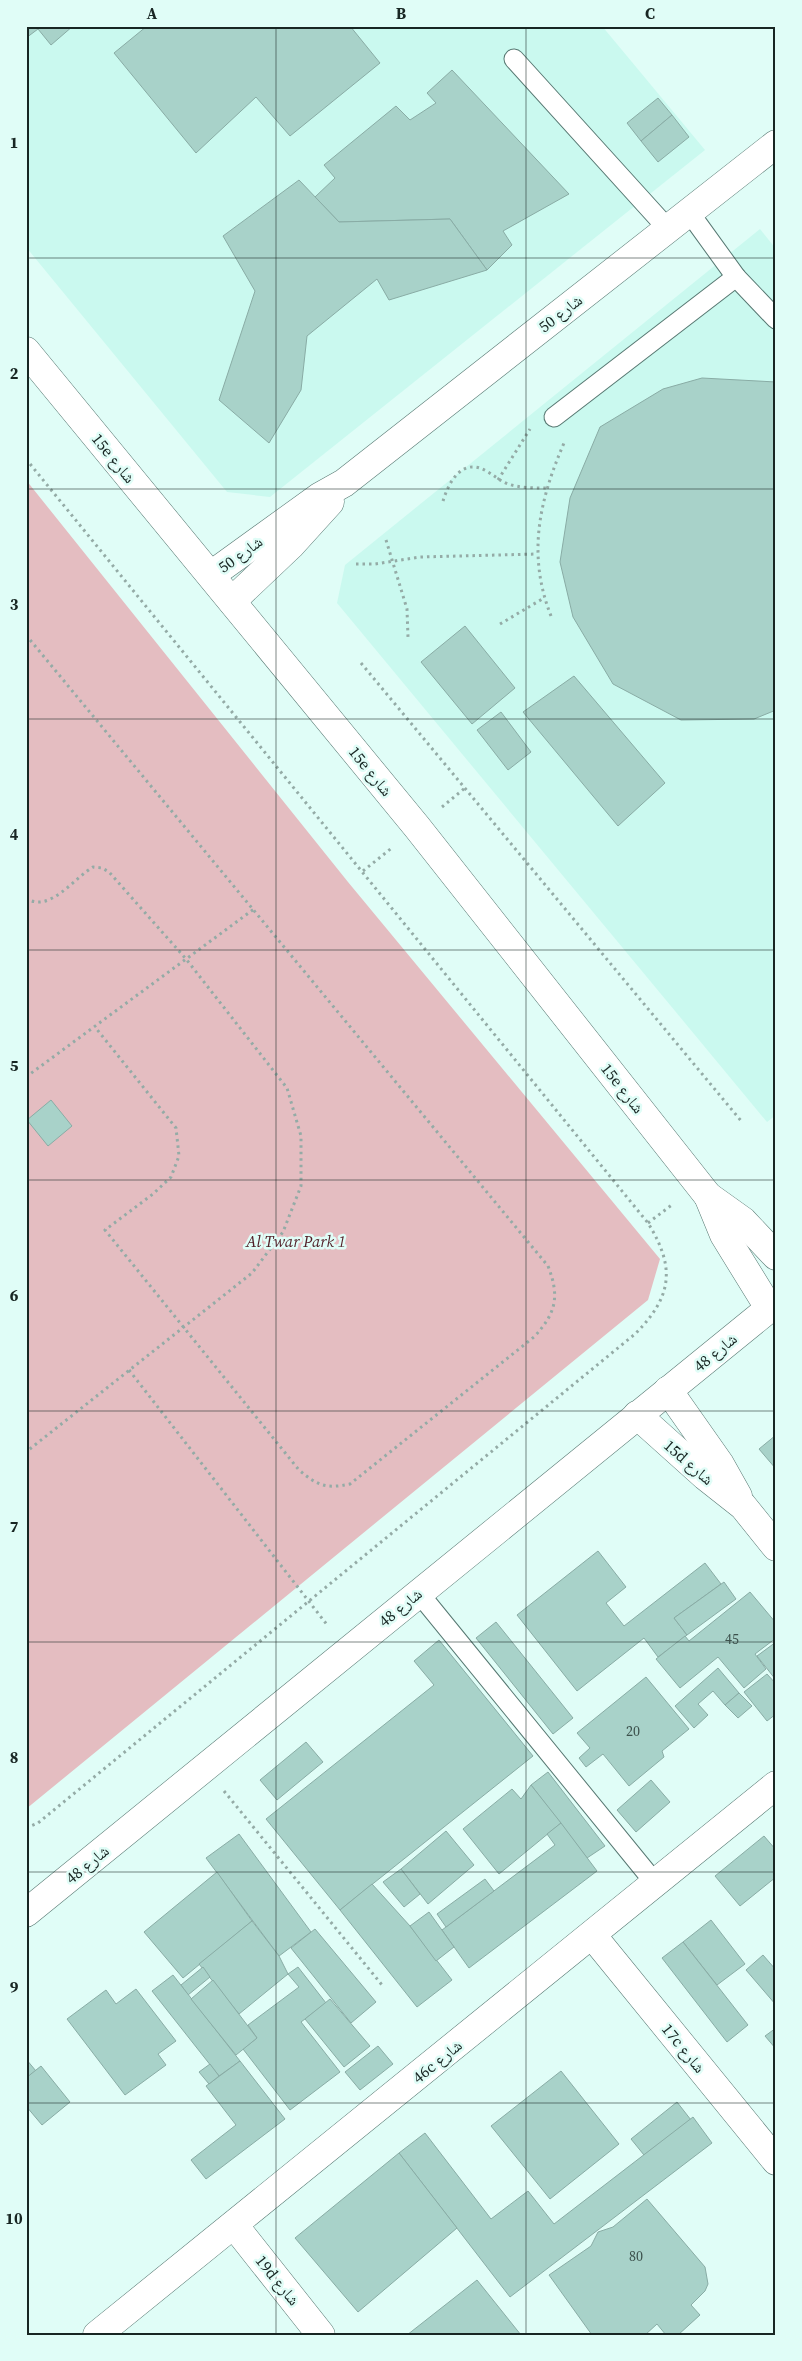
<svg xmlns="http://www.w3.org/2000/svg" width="802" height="2361" font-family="'Source Serif 4','Noto Naskh Arabic',serif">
<rect width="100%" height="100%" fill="#e0fdf7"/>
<g fill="#caf9ef">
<polygon points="26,26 602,26 705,150 270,497 227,492 26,247"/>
<polygon points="760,229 776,249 776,1115 767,1122 337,603 345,565"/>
</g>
<polygon fill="#e4bdc1" points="26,480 348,882 660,1259 648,1300 26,1809"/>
<g fill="#a8d2c9" stroke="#89aca5">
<polygon points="26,26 73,26 51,45 38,29 26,38"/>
<polygon points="147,26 350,26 380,63 290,136 256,97 196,153 114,53"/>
<polygon points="452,70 569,194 503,231 512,245 487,270 450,219 339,222 315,197 335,178 324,165 396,106 410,120 436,103 427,93"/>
<polygon points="658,98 672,115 641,141 627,123"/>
<polygon points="672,115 689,137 658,162 641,141"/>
<polygon points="299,180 339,222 450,219 487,270 389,300 377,279 307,336 301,390 269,443 219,400 255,291 223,236"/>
<polygon points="702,378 776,382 776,710 754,719 681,720 613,684 573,617 560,562 570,498 600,427 663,389"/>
<polygon points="465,626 515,688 472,724 421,662"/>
<polygon points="574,676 665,783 618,826 523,712"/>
<polygon points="501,712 531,752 508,770 477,730"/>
<polygon points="51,1100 72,1126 48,1146 27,1120"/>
<polygon points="776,1435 776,1469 759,1449"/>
<polygon points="598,1551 626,1587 606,1603 624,1626 705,1563 721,1584 674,1618 687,1635 658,1657 644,1638 577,1691 517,1615"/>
<polygon points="724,1582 736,1599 687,1635 674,1618"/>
<polygon points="750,1592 776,1623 776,1638 755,1654 766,1669 744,1688 718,1657 680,1688 656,1659 685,1636 689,1641"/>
<polygon points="496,1622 573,1718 553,1734 476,1638"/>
<polygon points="439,1640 533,1756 340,1910 266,1819 434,1685 414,1661"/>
<polygon points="776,1642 776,1680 757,1656"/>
<polygon points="718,1668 739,1693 725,1705 713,1691 698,1704 708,1715 694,1728 675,1706"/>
<polygon points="767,1674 776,1684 776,1714 767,1721 744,1692"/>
<polygon points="646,1677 689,1729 662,1751 664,1757 629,1786 603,1754 586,1767 579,1758 590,1748 577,1733"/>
<polygon points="739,1693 752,1706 738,1718 725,1705"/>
<polygon points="306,1742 323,1762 277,1800 260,1780"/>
<polygon points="548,1772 605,1846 587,1858 531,1785"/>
<polygon points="651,1780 670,1802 636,1832 617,1810"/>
<polygon points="531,1785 561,1823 499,1874 463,1829 512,1789 521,1799"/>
<polygon points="561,1823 597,1871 469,1968 442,1930 555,1845 547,1834"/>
<polygon points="446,1831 474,1865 428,1904 401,1869"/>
<polygon points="239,1834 311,1932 279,1956 206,1858"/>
<polygon points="764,1836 776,1850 776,1877 740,1906 715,1876"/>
<polygon points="401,1869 420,1894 404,1907 383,1882"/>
<polygon points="217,1872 252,1921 183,1978 144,1932"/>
<polygon points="485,1879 494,1891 446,1927 437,1914"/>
<polygon points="372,1884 410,1926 452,1980 417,2007 340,1910"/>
<polygon points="429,1912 454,1947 436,1961 410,1926"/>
<polygon points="711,1920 745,1964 717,1985 683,1942"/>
<polygon points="252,1921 279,1956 288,1974 239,2014 199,1964"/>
<polygon points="315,1929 376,2002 351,2023 291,1948"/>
<polygon points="683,1942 748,2025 727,2042 662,1958"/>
<polygon points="763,1955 776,1970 776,2005 746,1970"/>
<polygon points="203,1967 210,1977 188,1995 181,1985"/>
<polygon points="298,1967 326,2003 301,2022 340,2072 290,2110 243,2049 257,2038 248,2025 299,1987 288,1974"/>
<polygon points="173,1975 240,2061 219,2076 152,1991"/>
<polygon points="213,1980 257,2038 236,2055 191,1999"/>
<polygon points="136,1989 176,2041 158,2054 166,2065 125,2095 67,2019 106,1990 116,2004"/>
<polygon points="330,1999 370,2046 344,2067 305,2019"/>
<polygon points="776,2028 776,2049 765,2036"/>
<polygon points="378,2046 393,2064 360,2090 345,2072"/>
<polygon points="26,2059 36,2071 26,2078"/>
<polygon points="240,2061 285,2119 206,2179 191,2160 236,2125 206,2086"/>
<polygon points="210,2064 219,2076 209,2084 199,2072"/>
<polygon points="41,2066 70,2102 42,2125 26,2106 26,2078"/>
<polygon points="561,2071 619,2144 550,2199 491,2126"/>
<polygon points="677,2102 691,2120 644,2155 631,2139"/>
<polygon points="693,2117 712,2143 510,2297 399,2153 425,2133 491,2219 528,2191 554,2224"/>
<polygon points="399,2153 457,2228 358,2312 295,2238"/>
<polygon points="647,2199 705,2267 708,2284 705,2291 691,2305 700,2315 678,2335 666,2335 657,2324 645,2335 592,2335 549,2275 591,2246 598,2232 613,2227"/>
<polygon points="477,2280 521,2335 407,2335"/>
</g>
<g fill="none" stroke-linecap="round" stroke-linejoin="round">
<g stroke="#577872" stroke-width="21">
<g id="service">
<polyline points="514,59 668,229"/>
<polyline points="689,212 736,277 776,319"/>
<polyline points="554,417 736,277"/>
<polyline points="418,1592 655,1883"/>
</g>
</g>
<g stroke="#577872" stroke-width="29">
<g id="minor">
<polyline points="26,351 417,827 708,1196 743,1221 776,1256"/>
<polyline points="211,575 319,497 344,483 776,144"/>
<polyline points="232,601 291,545 330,502"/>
<polyline points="708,1196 724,1235 769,1308"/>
<polyline points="668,1390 720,1464 738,1496"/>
<polyline points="637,1415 705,1476 743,1506 776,1547"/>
<polyline points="26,1913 776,1303"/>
<polyline points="592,1935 776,2161"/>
<polyline points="234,2225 321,2335"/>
<polyline points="97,2335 776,1785"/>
</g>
</g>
<g stroke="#94aba6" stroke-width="3" stroke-dasharray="2.5 4" stroke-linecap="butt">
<path d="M26 459 648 1223C676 1268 672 1297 635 1334L38 1823 26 1828"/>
<polyline points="498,480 530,429"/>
<path d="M443 501C449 481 463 456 488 472 495 476 500 481 508 484 520 488 534 488 547 488"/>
<polyline points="386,540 407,609 408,637"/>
<polyline points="356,564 375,564 420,557 536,554"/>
<path d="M551 616C527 555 539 501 564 443"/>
<polyline points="500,624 544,598"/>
<path d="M26 635 548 1266C560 1297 556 1313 534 1337L350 1484C326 1489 318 1486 299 1470L105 1230 153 1194 171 1177 179 1156 176 1128 95 1027"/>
<polyline points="361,663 742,1122"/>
<polyline points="442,807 465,788"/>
<polyline points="363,871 393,847"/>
<path d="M26 898C49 914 74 878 93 867L102 868 109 872 186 959 287 1088 301 1136V1186L283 1232 252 1273 26 1452"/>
<polyline points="26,1077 254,909"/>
<polyline points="648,1223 673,1204"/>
<polyline points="129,1370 328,1626"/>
<polyline points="224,1791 382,1985"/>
</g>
<use href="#service" stroke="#fff" stroke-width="19"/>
<use href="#minor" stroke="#fff" stroke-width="28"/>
</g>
<path fill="none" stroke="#182623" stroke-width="1" stroke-opacity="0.55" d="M276 26V2335M526 26V2335M26 258H776M26 489H776M26 719H776M26 950H776M26 1180H776M26 1411H776M26 1642H776M26 1872H776M26 2103H776"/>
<g text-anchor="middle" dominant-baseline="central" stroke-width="5" stroke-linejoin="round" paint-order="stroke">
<g font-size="14" fill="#3c514c">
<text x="732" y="1639">45</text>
<text x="633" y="1731">20</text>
<text x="636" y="2256">80</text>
</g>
<g font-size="16" fill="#182623" stroke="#e0fdf7">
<text transform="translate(560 313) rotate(-38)">شارع 50</text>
<text transform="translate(114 458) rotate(51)">15e شارع</text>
<text transform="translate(240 554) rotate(-36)">شارع 50</text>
<text transform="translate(371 771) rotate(51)">15e شارع</text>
<text transform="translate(623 1088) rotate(52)">15e شارع</text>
<text transform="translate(715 1352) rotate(-39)">شارع 48</text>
<text transform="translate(689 1462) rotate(41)">15d شارع</text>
<text transform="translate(400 1607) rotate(-39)">شارع 48</text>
<text transform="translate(87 1864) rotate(-39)">شارع 48</text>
<text transform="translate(684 2048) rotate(51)">17c شارع</text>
<text transform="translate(437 2061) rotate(-39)">46c شارع</text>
<text transform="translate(278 2280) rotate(51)">19d شارع</text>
</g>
<g font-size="16" font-style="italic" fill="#511f27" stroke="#e0fdf7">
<text x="296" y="1241">Al Twar Park 1</text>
</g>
</g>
<rect width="802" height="2361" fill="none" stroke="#e0fdf7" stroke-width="55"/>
<rect x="28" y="28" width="746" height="2306" fill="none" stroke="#182623" stroke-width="2"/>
<g font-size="16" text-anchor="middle" font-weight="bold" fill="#182623">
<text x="152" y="19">A</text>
<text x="401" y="19">B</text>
<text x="650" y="19">C</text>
<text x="14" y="148">1</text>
<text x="14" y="379">2</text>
<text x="14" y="610">3</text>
<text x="14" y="840">4</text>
<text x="14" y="1071">5</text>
<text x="14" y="1301">6</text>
<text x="14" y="1532">7</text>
<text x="14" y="1763">8</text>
<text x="14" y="1993">9</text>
<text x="14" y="2224">10</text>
</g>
</svg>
